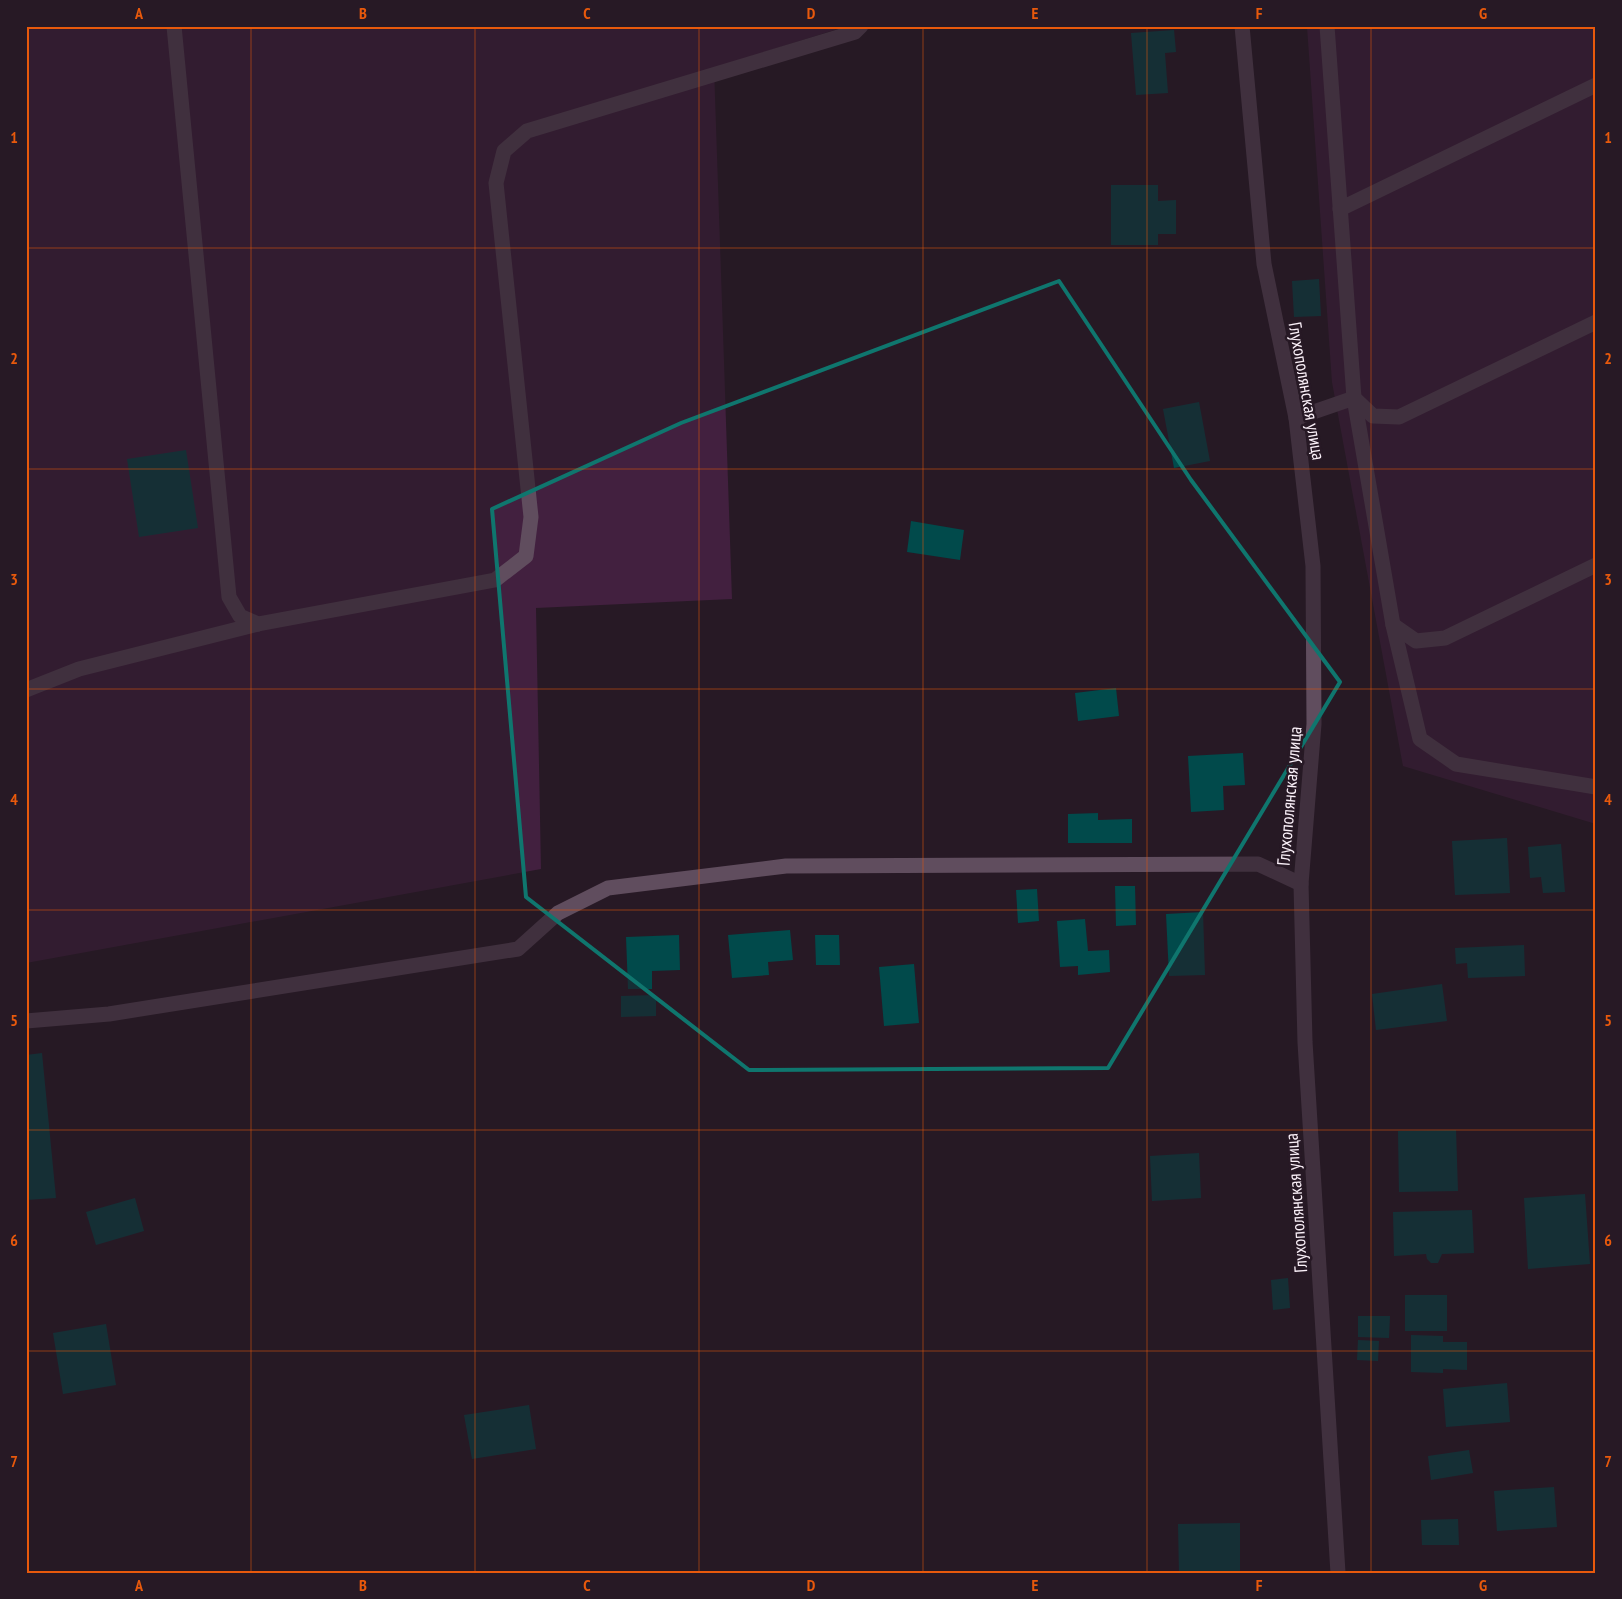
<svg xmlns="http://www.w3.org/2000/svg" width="1622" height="1599" font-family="'PT Sans Narrow',sans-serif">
<rect width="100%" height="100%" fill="#271925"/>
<g fill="#42203f">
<polygon points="26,26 847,26 714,68 732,599 536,608 541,869 26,963"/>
<polygon points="1307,26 1596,26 1596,824 1403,766 1332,382"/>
</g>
<g fill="#014a4b">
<polygon points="1174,30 1176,52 1165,53 1168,93 1136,95 1131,33"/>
<polygon points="1111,185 1158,185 1158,201 1176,200 1176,234 1158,234 1158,245 1111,245"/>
<polygon points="1319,279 1321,316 1294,317 1292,281"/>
<polygon points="1199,402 1210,461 1174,468 1163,409"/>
<polygon points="186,450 198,528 139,537 127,459"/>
<polygon points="911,521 964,530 960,560 907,552"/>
<polygon points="1116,688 1119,716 1078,721 1075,693"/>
<polygon points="1243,753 1245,785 1223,786 1224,810 1191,812 1188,756"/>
<polygon points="1098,813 1098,820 1132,819 1132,843 1068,843 1068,814"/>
<polygon points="1507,838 1510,893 1455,895 1452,841"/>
<polygon points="1561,844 1565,892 1543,893 1541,877 1530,878 1528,847"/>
<polygon points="1115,886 1135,886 1136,925 1116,926"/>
<polygon points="1037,889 1039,921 1018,923 1016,890"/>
<polygon points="1203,912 1205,975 1169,976 1166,914"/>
<polygon points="1085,919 1088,951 1109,950 1110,972 1078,975 1078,966 1060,967 1057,921"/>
<polygon points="790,930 793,960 768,962 769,975 732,978 728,935"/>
<polygon points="679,935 680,970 652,971 652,989 628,989 626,937"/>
<polygon points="815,935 839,935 840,965 816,965"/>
<polygon points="1524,945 1525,976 1468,978 1467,963 1456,964 1455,948"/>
<polygon points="914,964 919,1023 884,1026 879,967"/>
<polygon points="1442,984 1447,1021 1376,1030 1372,994"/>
<polygon points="656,995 656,1016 621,1017 621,996"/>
<polygon points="42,1053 56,1198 26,1200 26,1055"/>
<polygon points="1456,1130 1458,1191 1399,1192 1398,1131"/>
<polygon points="1199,1153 1201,1198 1152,1201 1150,1156"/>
<polygon points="1585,1194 1590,1264 1528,1269 1524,1198"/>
<polygon points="135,1198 144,1231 96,1245 86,1212"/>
<polygon points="1472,1210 1474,1253 1442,1254 1438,1263 1431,1263 1427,1259 1426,1254 1394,1256 1393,1212"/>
<polygon points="1288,1278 1290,1308 1273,1310 1271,1280"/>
<rect x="1405" y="1295" width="42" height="36"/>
<polygon points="1358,1316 1390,1316 1389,1338 1358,1337"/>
<polygon points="106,1324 116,1385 63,1394 53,1333"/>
<polygon points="1411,1335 1443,1336 1443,1342 1467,1342 1467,1370 1443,1369 1443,1373 1411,1372"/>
<polygon points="1358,1340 1379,1341 1378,1361 1357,1360"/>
<polygon points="1507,1383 1510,1422 1446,1427 1443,1389"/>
<polygon points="529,1405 536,1449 472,1459 464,1415"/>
<polygon points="1469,1450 1473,1473 1431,1480 1428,1456"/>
<polygon points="1554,1487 1557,1527 1497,1531 1494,1491"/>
<polygon points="1458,1519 1459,1545 1422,1545 1421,1520"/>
<polygon points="1240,1523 1240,1573 1179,1573 1178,1524"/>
</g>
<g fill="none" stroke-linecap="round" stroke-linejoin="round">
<g stroke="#604d5e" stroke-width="15">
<polyline points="174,26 229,597 240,616 258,624"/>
<polyline points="1242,26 1264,264 1296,418 1313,566 1314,724 1301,884 1305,1042 1338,1573"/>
<polyline points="1327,26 1354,398 1393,625 1420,739 1456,764 1596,787"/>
<polyline points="1340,209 1596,85"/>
<polyline points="1296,418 1354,398 1373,416 1399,417 1596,322"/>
<polyline points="1393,625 1416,641 1445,638 1596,565"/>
<polyline points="26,690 79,669 258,624 495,580 526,556 531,517 496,183 504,151 527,131 855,32 861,26"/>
<polyline points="26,1021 109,1014 518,949 558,913 608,888 786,866 1258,864 1301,884"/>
</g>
</g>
<path d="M0 0H1622V1599H0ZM1059 281 1191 480 1340 682 1108 1068 749 1070 526 897 492 509 681 423Z" fill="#271925" fill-opacity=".55" fill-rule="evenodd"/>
<path fill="none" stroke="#0f766e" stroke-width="4" stroke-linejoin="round" d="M1059 281 1191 480 1340 682 1108 1068 749 1070 526 897 492 509 681 423Z"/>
<path fill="none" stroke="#e8590c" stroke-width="1" stroke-opacity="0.55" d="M251 26V1573M475 26V1573M699 26V1573M923 26V1573M1147 26V1573M1371 26V1573M26 248H1596M26 469H1596M26 689H1596M26 910H1596M26 1130H1596M26 1351H1596"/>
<g text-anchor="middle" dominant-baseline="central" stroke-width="5" stroke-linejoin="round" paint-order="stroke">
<g font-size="18" fill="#faf0f8" stroke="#271925">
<text transform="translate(1307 391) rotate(80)">Глухополянская улица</text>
<text transform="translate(1289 796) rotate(-85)">Глухополянская улица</text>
<text transform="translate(1296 1203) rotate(-94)">Глухополянская улица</text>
</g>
</g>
<rect width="1622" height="1599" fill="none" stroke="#271925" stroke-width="55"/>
<rect x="28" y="28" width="1566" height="1544" fill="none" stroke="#e8590c" stroke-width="2"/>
<g font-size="16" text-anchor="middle" font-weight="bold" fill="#e8590c">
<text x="139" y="19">A</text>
<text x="363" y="19">B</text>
<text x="587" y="19">C</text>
<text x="811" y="19">D</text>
<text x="1035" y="19">E</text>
<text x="1259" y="19">F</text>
<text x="1483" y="19">G</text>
<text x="14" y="143">1</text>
<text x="1608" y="143">1</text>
<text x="14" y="364">2</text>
<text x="1608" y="364">2</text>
<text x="14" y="585">3</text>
<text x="1608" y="585">3</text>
<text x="14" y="805">4</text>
<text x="1608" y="805">4</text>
<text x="14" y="1026">5</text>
<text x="1608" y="1026">5</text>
<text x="14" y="1246">6</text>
<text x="1608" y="1246">6</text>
<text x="14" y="1467">7</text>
<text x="1608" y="1467">7</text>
<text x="139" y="1591">A</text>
<text x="363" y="1591">B</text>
<text x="587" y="1591">C</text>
<text x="811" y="1591">D</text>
<text x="1035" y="1591">E</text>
<text x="1259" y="1591">F</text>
<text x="1483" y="1591">G</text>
</g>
</svg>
